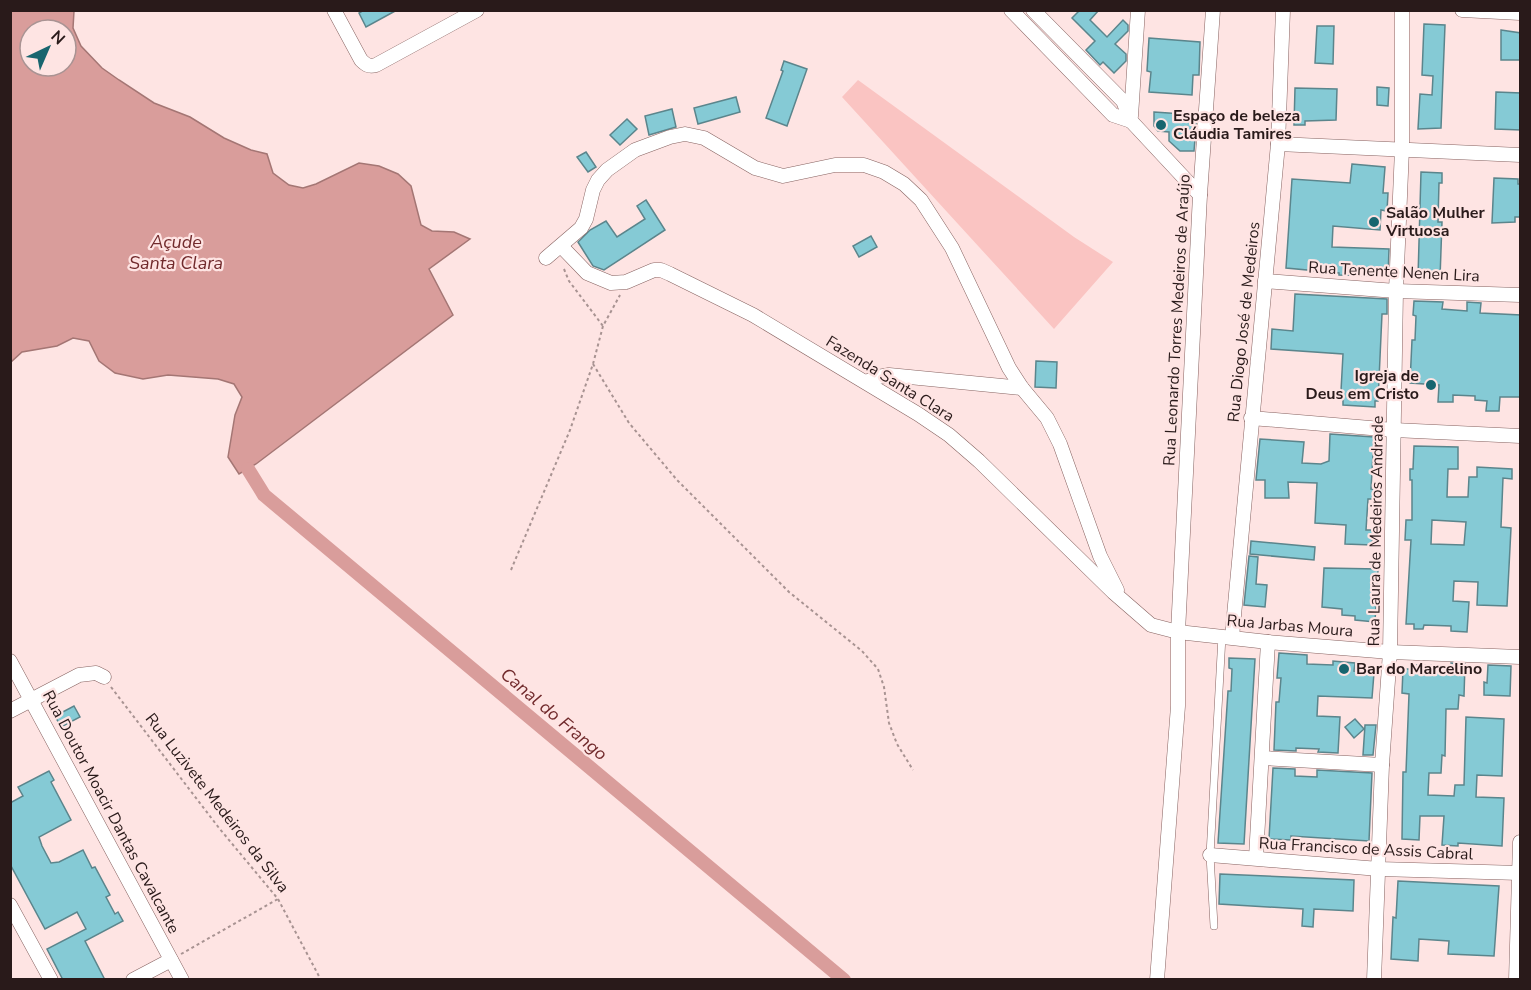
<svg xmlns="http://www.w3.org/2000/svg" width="1531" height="990" font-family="'Nunito Sans',sans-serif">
<rect width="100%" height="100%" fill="#fee4e3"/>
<polygon fill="#fac4c2" points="858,80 1074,237 1113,262 1054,329 842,97"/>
<path fill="#d99d9b" stroke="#a47674" stroke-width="1.5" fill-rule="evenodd" d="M11 10 74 11 73 28 81 46 102 68 119 80 154 103 190 117 224 138 251 150 267 154 273 173 289 185 303 188 316 184 359 163 379 166 398 174 411 186 421 225 432 231 454 232 470 239 429 269 453 315 256 464 239 474 228 457 235 415 242 397 234 384 218 379 168 375 143 379 115 373 99 361 89 341 73 338 57 346 22 352 11 362ZM30 30H66V66H30Z"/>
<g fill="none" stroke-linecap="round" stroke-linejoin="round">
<polyline stroke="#d99d9b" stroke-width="14" points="248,469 264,495 844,980"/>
</g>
<g fill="#85cad5" stroke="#5b858c" stroke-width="1.5" fill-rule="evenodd">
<polygon points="364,10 397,10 366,27 359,13"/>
<polygon points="1080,10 1099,10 1090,20 1107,37 1123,20 1128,25 1128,31 1115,44 1126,54 1126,61 1114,73 1103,62 1100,65 1086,50 1095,41 1072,18"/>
<polygon points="1424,24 1445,25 1441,128 1418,129 1420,94 1432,95 1433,76 1422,75"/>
<polygon points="1317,26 1334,26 1333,64 1315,63"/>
<polygon points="1501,30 1521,33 1521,60 1501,60"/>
<polygon points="1149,38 1200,42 1199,75 1193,75 1192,95 1149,92 1151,72 1147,71"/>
<polygon points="784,61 807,69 787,126 766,118 783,71 781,70"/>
<polygon points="1377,87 1389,88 1388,106 1377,105"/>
<polygon points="1295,88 1337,89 1336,120 1305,121 1305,125 1294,125"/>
<polygon points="1496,92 1521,93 1521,130 1495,129"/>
<polygon points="736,97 740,112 698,124 694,108"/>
<polygon points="672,109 676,127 649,135 645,116"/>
<polygon points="1154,112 1197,115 1194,151 1180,151 1169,141 1169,132 1158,131 1154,126"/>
<polygon points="627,119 637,129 620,145 610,135"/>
<polygon points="586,152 596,167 588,172 577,157"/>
<polygon points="1352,164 1385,167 1383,193 1388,193 1387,211 1381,210 1380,230 1333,226 1332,247 1389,249 1388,276 1339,275 1339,273 1286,268 1292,179 1350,183"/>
<polygon points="1421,172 1442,173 1442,183 1439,183 1438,222 1442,222 1440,278 1418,277"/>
<polygon points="1494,178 1518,179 1518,184 1521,184 1521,217 1515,217 1515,222 1492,223"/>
<polygon points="646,200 665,230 604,270 593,266 578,242 590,230 606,221 617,237 645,219 637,206"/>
<polygon points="871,236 877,247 859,257 853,246"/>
<polygon points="1295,294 1387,299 1387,314 1382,314 1378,401 1375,401 1375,407 1343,405 1343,391 1341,391 1343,354 1271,349 1272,329 1293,331"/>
<polygon points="1414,301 1443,302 1442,309 1467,311 1467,302 1481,303 1480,313 1521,315 1521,397 1500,397 1499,411 1486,411 1487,401 1475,400 1475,396 1453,395 1453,402 1438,402 1439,385 1410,383 1412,340 1415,340 1416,316 1413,315"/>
<polygon points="1036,361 1057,362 1056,388 1035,387"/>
<polygon points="1330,434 1374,437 1371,489 1382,490 1381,499 1368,499 1366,530 1373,530 1372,545 1345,544 1346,525 1315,523 1317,483 1288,482 1289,498 1265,498 1265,480 1256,480 1260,439 1304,442 1302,463 1321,464 1329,461"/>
<path d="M1414 446 1458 447V469H1448L1447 497H1468L1469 477H1477V467L1512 469V479L1503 478 1502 503 1501 527 1511 528 1507 606 1477 605 1478 582 1454 581 1453 601 1469 602 1467 632 1451 631V626L1424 625 1423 629H1414V624H1406L1411 540H1405L1406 520H1412V480H1410V469H1413ZM1432 520 1466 522 1464 545 1431 544Z"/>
<polygon points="1251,541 1315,547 1314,560 1250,554"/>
<polygon points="1249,556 1258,557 1256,584 1267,585 1265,607 1244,605"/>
<polygon points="1324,568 1378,569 1375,622 1355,620 1355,616 1342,615 1342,609 1322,607"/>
<polygon points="1279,653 1307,655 1307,664 1333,665 1333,661 1355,663 1354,671 1374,673 1372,698 1318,696 1317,716 1340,717 1338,753 1318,752 1319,749 1296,748 1296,751 1274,750 1276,702 1279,702 1281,678 1277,678"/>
<polygon points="1229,658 1255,659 1244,844 1218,843 1228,691 1231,691 1232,669 1229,668"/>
<polygon points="1451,663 1465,664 1464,696 1459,695 1458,709 1446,709 1445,756 1442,755 1441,773 1429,773 1428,795 1454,796 1455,785 1464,785 1466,717 1504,719 1502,776 1477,775 1476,797 1504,798 1502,846 1458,843 1458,846 1442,845 1444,816 1420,816 1419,840 1402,839 1403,772 1406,772 1409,694 1402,693 1403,669 1417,669 1417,665 1451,666"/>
<polygon points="1488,665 1511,666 1510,696 1484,695 1484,682 1487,683"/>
<polygon points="74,706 80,717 61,727 55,716"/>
<polygon points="1355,719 1364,729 1354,738 1345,727"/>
<polygon points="1365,725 1376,725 1373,755 1363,755"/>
<polygon points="1273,768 1295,769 1295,776 1317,777 1317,770 1372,773 1369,841 1291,836 1291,840 1269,839"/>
<polygon points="49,771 54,780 51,782 71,820 39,837 42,846 51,863 59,862 83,850 92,868 95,867 110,895 106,897 115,914 118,912 123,921 85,941 105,980 63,980 47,949 86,929 77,912 45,929 10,864 10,803 23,796 18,787"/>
<polygon points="1220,874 1354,880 1353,911 1314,909 1313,927 1302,926 1303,909 1219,904"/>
<polygon points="1398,881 1499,886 1494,956 1448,954 1449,941 1419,939 1418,961 1391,959 1393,917 1396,918"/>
</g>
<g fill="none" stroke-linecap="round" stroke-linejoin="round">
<g stroke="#876361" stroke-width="8">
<polyline id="lane" points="1214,926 1210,855 1222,636"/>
</g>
<g stroke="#876361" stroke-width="15">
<g id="street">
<path d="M334 10 361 60C366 65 369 67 376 65L477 10"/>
<polyline points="1011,10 1113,115 1131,121"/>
<polyline points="1033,10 1123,101 1131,121 1200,195"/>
<polyline points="1462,10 1520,13"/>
<polyline points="1131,116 1138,10"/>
<polyline points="1278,144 1520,155"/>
<polyline points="561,246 587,273 611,283 626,282 654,270 661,270 670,274 753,315 918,414 949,435 979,461 1113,592 1151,625 1178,632 1268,642 1390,652 1520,657"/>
<polyline points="546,258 581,228 586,219 593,190 598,180 607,170 635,150 670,137 685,134 704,138 755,168 783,176 835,165 864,165 884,172 904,184 921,200 952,248 1009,368 1022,388 1047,418 1060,444 1100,556 1117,590"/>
<polyline points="1265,281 1396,291 1520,295"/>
<polyline points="866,382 878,377 889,375 1022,388"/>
<polyline points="1251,418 1394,430 1520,436"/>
<polyline points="1232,637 1278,144 1283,10"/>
<polyline points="10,661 182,980"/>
<polyline points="10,711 79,675 96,673 104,677"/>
<polyline points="1263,758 1382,765"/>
<polyline points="1210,855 1379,869 1520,873"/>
<polyline points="1256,858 1268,642"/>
<polyline points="10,905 51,980"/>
<polyline points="133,980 171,960"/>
<polyline points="1157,980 1178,706 1178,632 1200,195 1213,10"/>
<polyline points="1374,980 1382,765 1390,652 1396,291 1402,149 1402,10"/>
<polyline points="1516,980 1520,842"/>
</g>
</g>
<g stroke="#a89392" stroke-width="2" stroke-dasharray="3 3" stroke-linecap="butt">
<polyline points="564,269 569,281 603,326"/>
<polyline points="593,364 629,423 677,480 789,592 862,651 878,669 884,687 889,723 897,744 913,770"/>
<polyline points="511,570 570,430 593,364 603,326 620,295"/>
<polyline points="111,687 219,828 278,899 321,980"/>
<polyline points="181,954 278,899"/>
</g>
<use href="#lane" stroke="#fff" stroke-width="7"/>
<use href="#street" stroke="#fff" stroke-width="14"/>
</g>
<g fill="#18656f" stroke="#fee4e3" stroke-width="2">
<circle cx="1161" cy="125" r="6"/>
<circle cx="1374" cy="222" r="6"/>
<circle cx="1431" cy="385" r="6"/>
<circle cx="1344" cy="669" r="6"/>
</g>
<g text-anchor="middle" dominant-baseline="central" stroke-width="4.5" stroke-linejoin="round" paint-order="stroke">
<g font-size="16" font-weight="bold" fill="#291a1a" stroke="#fee4e3" text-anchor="start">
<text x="1173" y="116">Espaço de beleza<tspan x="1173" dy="18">Cláudia Tamires</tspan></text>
<text x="1386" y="213">Salão Mulher<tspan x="1386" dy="18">Virtuosa</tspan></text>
<text x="1419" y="376" text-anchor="end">Igreja de<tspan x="1419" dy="18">Deus em Cristo</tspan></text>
<text x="1356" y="669">Bar do Marcelino</text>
</g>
<g font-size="16" fill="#291a1a" stroke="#fee4e3">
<text transform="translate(1394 272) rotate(3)">Rua Tenente Nenen Lira</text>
<text transform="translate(1177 320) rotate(-87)">Rua Leonardo Torres Medeiros de Araújo</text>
<text transform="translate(1244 322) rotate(-84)">Rua Diogo José de Medeiros</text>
<text transform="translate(890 379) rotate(32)">Fazenda Santa Clara</text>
<text transform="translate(1376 531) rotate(-89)">Rua Laura de Medeiros Andrade</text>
<text transform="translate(1290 626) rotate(5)">Rua Jarbas Moura</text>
<text transform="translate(217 803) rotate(52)">Rua Luzivete Medeiros da Silva</text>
<text transform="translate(111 812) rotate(62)">Rua Doutor Moacir Dantas Cavalcante</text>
<text transform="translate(1366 849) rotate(3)">Rua Francisco de Assis Cabral</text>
</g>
<g font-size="18" font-style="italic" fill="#712a2c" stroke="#fee4e3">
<text x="176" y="242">Açude<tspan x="176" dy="21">Santa Clara</tspan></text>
<text transform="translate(554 714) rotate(40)">Canal do Frango</text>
</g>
</g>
<rect width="1531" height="990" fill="none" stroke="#291a1a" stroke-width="24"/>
<g transform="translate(48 48) rotate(44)"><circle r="28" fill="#fee4e3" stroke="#a99393" stroke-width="1.5"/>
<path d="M0-4.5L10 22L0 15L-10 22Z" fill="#18656f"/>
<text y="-9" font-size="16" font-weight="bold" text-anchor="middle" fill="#291a1a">N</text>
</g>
</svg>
